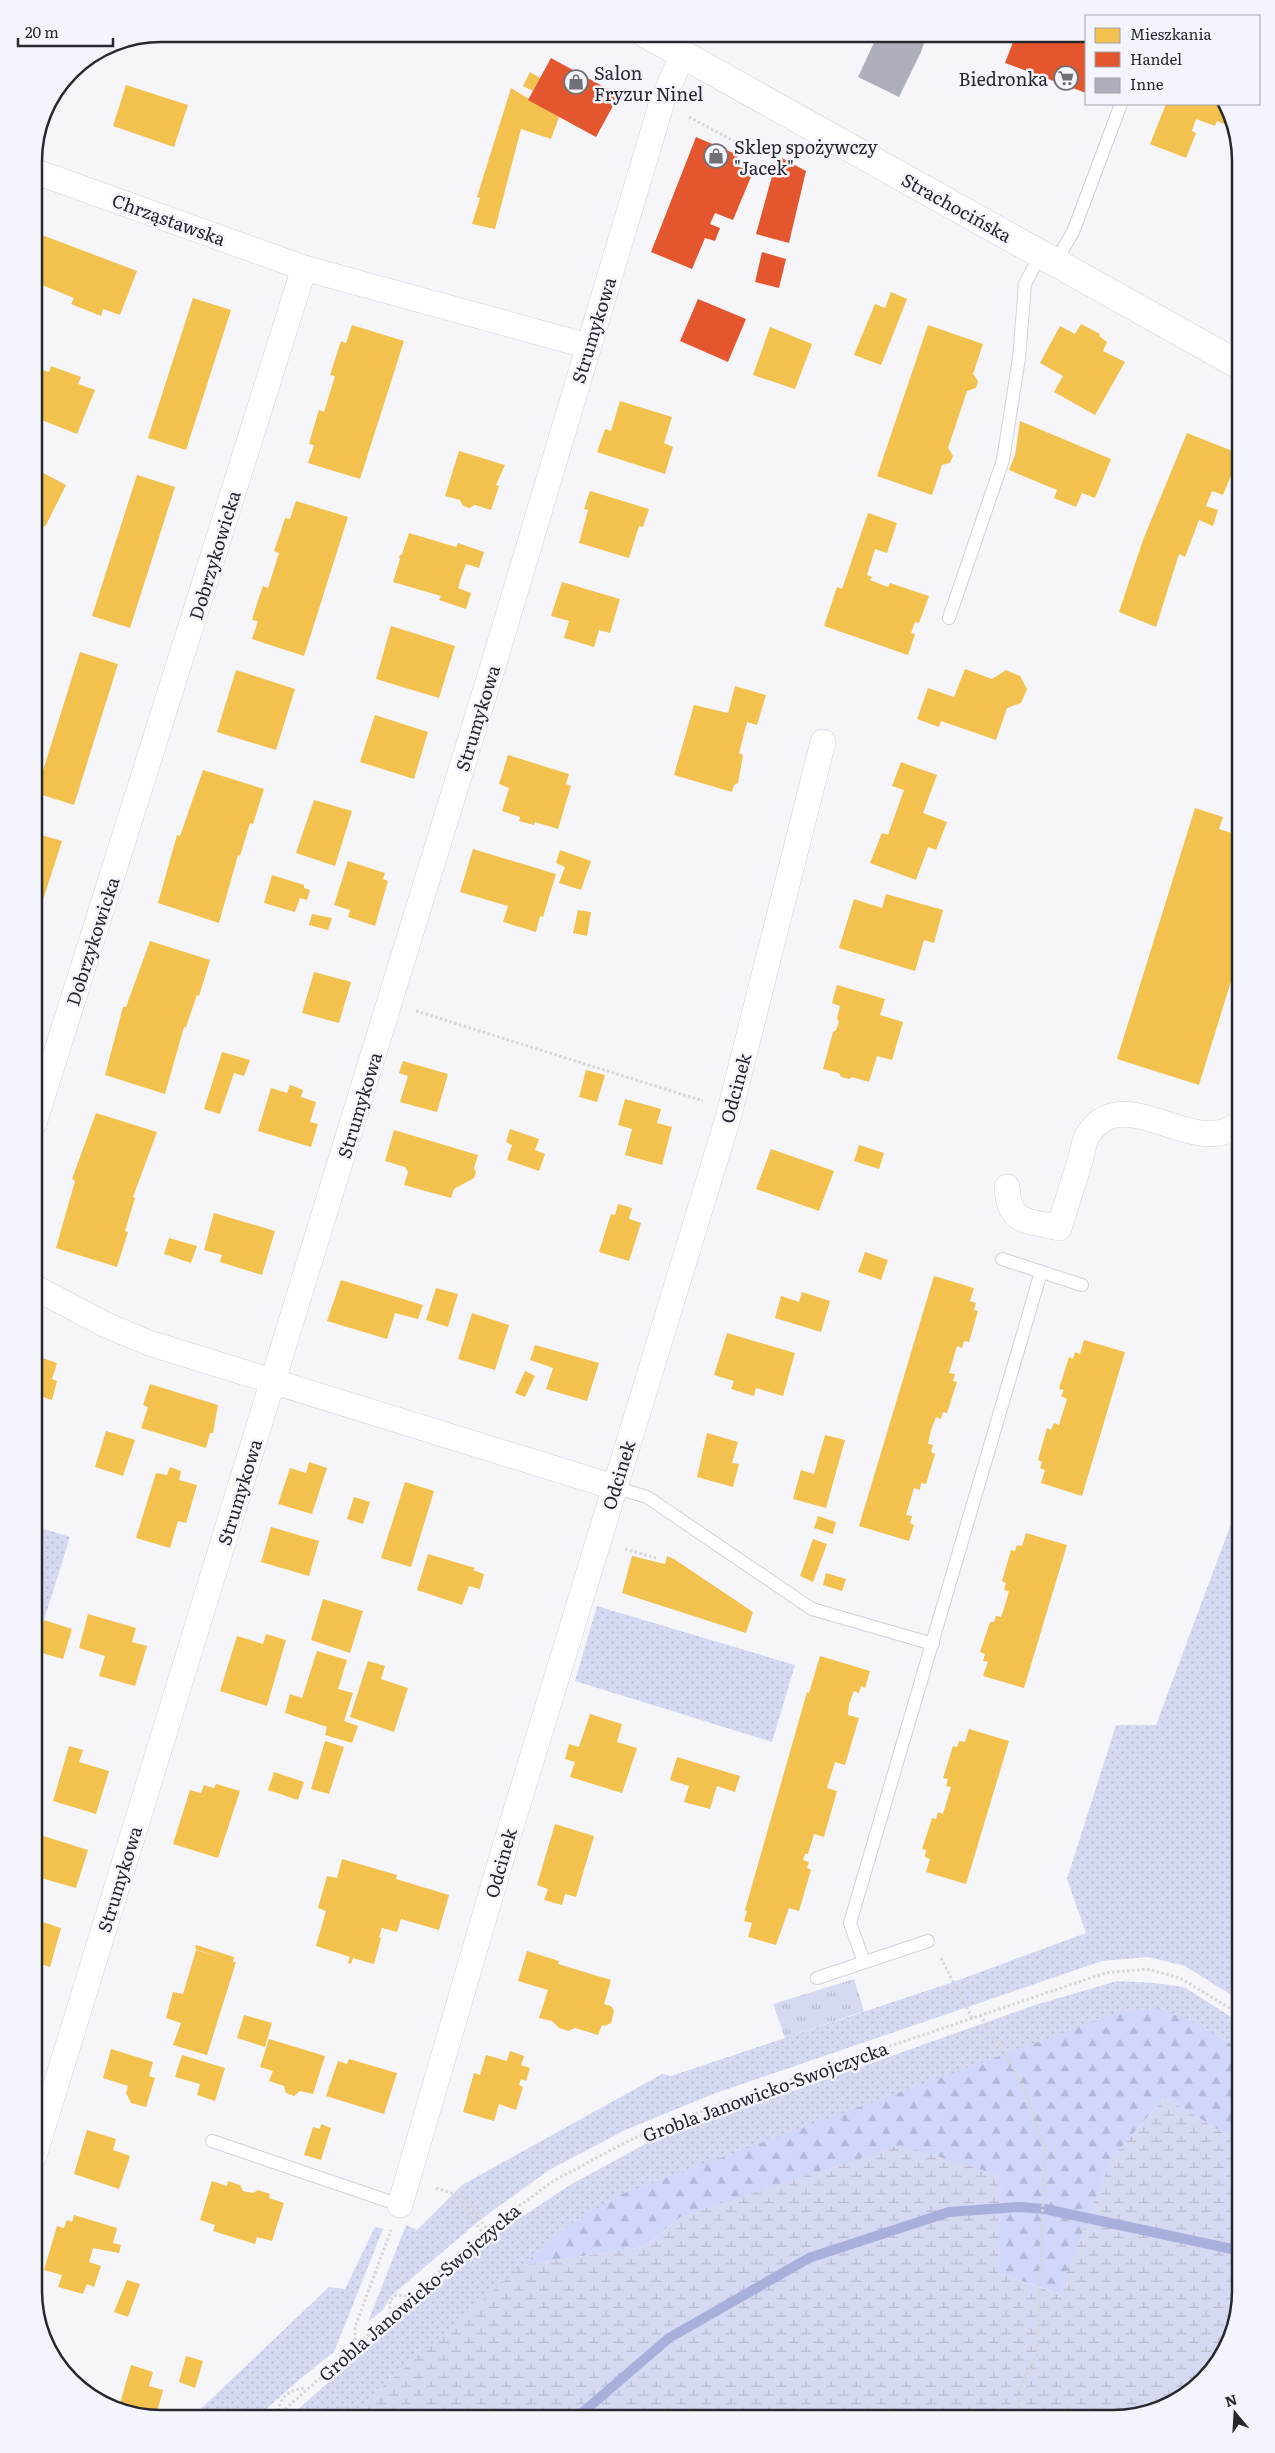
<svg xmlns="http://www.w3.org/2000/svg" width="1275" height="2453" font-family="Literata,serif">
<defs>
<pattern id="grass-dots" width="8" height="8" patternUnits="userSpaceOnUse" patternTransform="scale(1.25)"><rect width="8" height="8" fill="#d6d9f2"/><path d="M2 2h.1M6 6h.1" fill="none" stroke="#b8bad0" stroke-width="1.8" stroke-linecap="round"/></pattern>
<pattern id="forest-firs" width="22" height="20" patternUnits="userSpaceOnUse" patternTransform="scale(1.25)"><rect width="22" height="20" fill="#d1d6fb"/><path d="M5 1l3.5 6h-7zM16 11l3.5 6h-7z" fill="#b3b8d7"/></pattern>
<pattern id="wetland-marsh" width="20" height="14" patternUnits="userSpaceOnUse" patternTransform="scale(1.25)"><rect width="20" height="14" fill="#d6d9f2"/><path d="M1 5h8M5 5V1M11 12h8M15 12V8" fill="none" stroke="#b8bad0"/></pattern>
<pattern id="park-tufts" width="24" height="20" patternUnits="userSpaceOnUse" patternTransform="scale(1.25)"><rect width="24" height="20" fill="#d6d9f2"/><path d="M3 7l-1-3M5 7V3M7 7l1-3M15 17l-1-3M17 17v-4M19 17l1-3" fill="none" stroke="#b8bad0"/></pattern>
</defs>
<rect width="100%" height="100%" fill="#f6f6fa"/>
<g fill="url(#grass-dots)">
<polygon points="1241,1497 1241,2001 1185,1966 1148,1957 1102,1961 716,2093 625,2130 549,2170 480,2220 391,2296 383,2310 368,2322 406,2225 417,2230 462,2185 662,2074 671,2076 956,1981 1086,1933 1067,1879 1116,1725 1156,1725"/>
<polygon points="34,1526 70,1537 34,1652"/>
<polygon points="597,1606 795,1665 772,1742 575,1681"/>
<polygon points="1117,1981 1154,1983 1184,1987 1241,2023 1241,2050 1202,2026 575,2221 346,2419 287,2419 493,2236 570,2185 649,2142 1035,2005"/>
<polygon points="375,2227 383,2229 334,2352 300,2379 255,2419 190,2419 329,2287 345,2289"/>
</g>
<polygon fill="url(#forest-firs)" points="1157,2008 1202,2026 1241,2050 1241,2144 1165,2097 1112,2158 1059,2294 999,2273 1001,2176 682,2216 643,2247 523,2265 575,2221 622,2194 1120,2012"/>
<polygon fill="url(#wetland-marsh)" points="1165,2097 1241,2144 1241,2292 1220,2363 1163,2409 1113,2419 346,2419 523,2265 643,2247 682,2216 900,2145 1002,2176 999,2273 1058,2294 1112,2158"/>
<polygon fill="url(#park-tufts)" points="854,1979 864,2011 785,2038 773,2004"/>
<g fill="#f2c14e">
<polygon points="530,72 540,78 533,91 523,86"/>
<polygon points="126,85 188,105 174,147 113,126"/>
<polygon points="511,88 559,117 551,139 521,129 495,229 472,224 480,198 477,197"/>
<polygon points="1166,104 1225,104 1231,112 1234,128 1217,121 1215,126 1196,119 1192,131 1196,133 1186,158 1150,144"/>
<polygon points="34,232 137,271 120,315 103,309 101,316 71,304 74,298 42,285 40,292 34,290"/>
<polygon points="891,292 907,299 881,365 854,355 875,304 885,308"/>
<polygon points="193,298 231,310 186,450 148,438"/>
<polygon points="1081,324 1100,334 1099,336 1107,342 1103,351 1125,362 1095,415 1054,392 1063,376 1040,363 1060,326 1075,334"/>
<polygon points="352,325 404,341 360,479 308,463 314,445 309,444 314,426 319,410 324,412 335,376 330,375 341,341 346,343"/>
<polygon points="928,325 983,344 973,374 978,381 976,388 967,391 948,448 953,456 950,463 942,465 932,495 877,476"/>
<polygon points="770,327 812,344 795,389 753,375"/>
<polygon points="51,366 81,377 78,384 95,390 77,434 34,417 34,367 49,372"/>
<polygon points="620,401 672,417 664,443 673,447 665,474 597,452 605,429 611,431"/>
<polygon points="1020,421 1111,459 1095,498 1082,493 1076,507 1054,498 1057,490 1009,470 1015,455"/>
<polygon points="1187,433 1240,454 1223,495 1212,491 1206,506 1218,510 1213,526 1199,520 1185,557 1179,554 1156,627 1119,612 1143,540"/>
<polygon points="459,451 505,465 496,485 499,486 491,510 475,505 469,508 463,506 460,500 445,496"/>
<polygon points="34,468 66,485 45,527 34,521"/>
<polygon points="137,475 175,487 130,628 92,616"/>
<polygon points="590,491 649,509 643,527 639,526 629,558 579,543 588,510 584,509"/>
<polygon points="296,501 348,517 304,656 252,639 258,621 252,620 257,603 263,586 268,588 279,553 274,551 280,534 285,518 290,519"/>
<polygon points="868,513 897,523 887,553 875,549 867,575 872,577 870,580 888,587 890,583 929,596 919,623 915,622 911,633 915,634 908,655 824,626 837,587 842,589"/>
<polygon points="409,533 456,547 458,543 484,552 479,568 466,564 462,575 458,588 471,593 466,609 439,600 441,596 393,582 400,559 399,556 402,554"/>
<polygon points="562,582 620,599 610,633 599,630 594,647 564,638 569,621 551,616"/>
<polygon points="391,626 455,646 439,698 376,679"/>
<polygon points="80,652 118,664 74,805 36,793"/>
<polygon points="965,669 992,679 1006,670 1020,676 1027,689 1021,703 1007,708 996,740 941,721 939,727 917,719 928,688 954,697"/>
<polygon points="236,670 295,689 276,750 217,732"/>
<polygon points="735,686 766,695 757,725 747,722 739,753 743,755 738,783 734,785 732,792 674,775 694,705 728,713"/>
<polygon points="375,715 428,732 414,779 360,762"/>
<polygon points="508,755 569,774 566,784 571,786 558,829 535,822 534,825 519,821 520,817 502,811 509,788 499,784"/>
<polygon points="901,762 937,775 923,813 947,822 936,850 928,847 916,880 870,863 882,833 888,835 904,790 892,786"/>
<polygon points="203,770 264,789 253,824 250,823 240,856 238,855 219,923 158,903 177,835 180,836"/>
<polygon points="314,800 352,811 335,866 296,853"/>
<polygon points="1195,808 1223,817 1219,829 1241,836 1241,949 1199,1085 1117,1059"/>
<polygon points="34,833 62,841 34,928"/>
<polygon points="473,849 556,874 543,917 540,916 536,932 503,922 508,906 460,892"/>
<polygon points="560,850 591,861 581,890 559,883 565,867 556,863"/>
<polygon points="348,861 385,873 383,879 388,881 375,926 348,917 350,910 334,905"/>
<polygon points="272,875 304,885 304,888 310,890 307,900 300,898 295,912 264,903"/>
<polygon points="886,894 943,910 934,943 924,940 915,971 839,948 854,899 882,908"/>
<polygon points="578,910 591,912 587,936 573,933"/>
<polygon points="312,914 332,918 328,930 309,925"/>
<polygon points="150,941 210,960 199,996 197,995 186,1027 184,1027 165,1094 105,1075 123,1007 126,1007"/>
<polygon points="314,972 351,982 339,1023 302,1013"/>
<polygon points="837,985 885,999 880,1015 903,1022 892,1060 877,1056 869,1082 852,1077 849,1079 841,1077 839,1073 823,1069 833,1032 836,1030 839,1022 837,1018 840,1006 832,1003"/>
<polygon points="222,1052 250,1060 244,1076 234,1073 220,1114 204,1109"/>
<polygon points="403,1061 448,1074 437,1112 400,1102 408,1076 399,1073"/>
<polygon points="586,1070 605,1075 597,1102 579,1097"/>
<polygon points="290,1085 303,1090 301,1097 316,1102 310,1122 318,1124 311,1147 258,1131 271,1088 287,1093"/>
<polygon points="625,1099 661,1109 657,1123 672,1127 662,1165 625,1155 632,1129 618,1125"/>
<polygon points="96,1113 157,1132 133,1197 135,1198 125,1231 128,1232 117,1267 56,1248 75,1181 72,1179"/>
<polygon points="510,1129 539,1139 535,1150 545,1154 539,1171 507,1160 512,1145 506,1142"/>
<polygon points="394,1130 478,1155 474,1168 476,1172 474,1178 454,1189 451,1198 404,1185 408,1172 405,1167 385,1161"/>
<polygon points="859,1145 884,1153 879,1169 854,1161"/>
<polygon points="771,1149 834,1171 819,1211 756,1189"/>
<polygon points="618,1204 632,1208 629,1219 641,1223 629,1261 599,1252 611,1214 615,1215"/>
<polygon points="214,1213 275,1231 262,1275 220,1262 222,1255 204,1250"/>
<polygon points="169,1238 197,1246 191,1263 164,1254"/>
<polygon points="865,1252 888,1260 881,1280 858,1272"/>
<polygon points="934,1276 974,1288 970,1301 976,1303 974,1310 978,1311 969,1342 964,1341 962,1348 957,1346 949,1373 955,1374 953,1381 957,1382 947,1413 943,1412 941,1419 936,1417 931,1430 928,1444 933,1445 931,1452 935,1454 926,1484 921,1483 920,1490 914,1488 906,1515 912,1516 910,1523 914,1525 909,1541 859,1526"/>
<polygon points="341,1280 423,1305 418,1319 395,1313 387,1339 327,1321"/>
<polygon points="436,1288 458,1294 448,1327 426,1320"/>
<polygon points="802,1292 830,1301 821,1332 775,1318 781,1296 799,1302"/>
<polygon points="472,1313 509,1325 495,1370 458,1359"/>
<polygon points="727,1333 795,1353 783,1396 756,1388 754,1396 731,1389 734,1381 714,1375"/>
<polygon points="1084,1340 1125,1352 1082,1496 1041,1483 1045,1470 1040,1468 1042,1462 1038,1460 1047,1428 1051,1430 1054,1423 1059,1425 1067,1399 1061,1396 1064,1390 1059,1389 1069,1357 1073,1359 1075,1352 1080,1354"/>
<polygon points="535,1345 599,1363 587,1401 546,1389 553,1368 530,1360"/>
<polygon points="34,1355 57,1363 52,1379 57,1381 52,1400 37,1395 34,1402"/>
<polygon points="525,1371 535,1376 525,1397 515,1393"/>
<polygon points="150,1384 218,1405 213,1433 210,1433 206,1448 141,1428 148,1407 143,1405"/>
<polygon points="34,1427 42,1430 36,1449 34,1448"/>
<polygon points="106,1431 135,1440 123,1476 95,1467"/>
<polygon points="707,1433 738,1442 732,1463 739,1464 733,1487 697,1477"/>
<polygon points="825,1435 845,1440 826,1508 793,1499 801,1470 814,1474"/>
<polygon points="309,1462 327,1468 312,1514 278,1504 290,1468 306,1473"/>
<polygon points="170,1467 181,1471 179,1480 197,1485 186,1523 178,1521 170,1548 136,1538 156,1473 167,1475"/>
<polygon points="405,1482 434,1491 411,1567 381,1558"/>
<polygon points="354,1497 370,1502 363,1524 347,1519"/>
<polygon points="818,1516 836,1522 833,1534 814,1528"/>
<polygon points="271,1527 319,1541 309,1576 261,1562"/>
<polygon points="1026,1533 1067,1545 1024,1688 983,1676 988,1662 983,1661 985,1654 980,1652 990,1622 994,1622 996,1616 1001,1617 1005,1605 1009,1591 1004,1590 1006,1583 1002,1581 1011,1550 1015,1551 1017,1545 1022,1546"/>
<polygon points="813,1539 827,1544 813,1582 800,1576"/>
<polygon points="428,1554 475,1568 473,1570 484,1574 480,1589 469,1586 462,1605 417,1590"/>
<polygon points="632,1556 665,1564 667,1556 674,1559 753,1612 746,1633 622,1593"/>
<polygon points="826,1573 846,1579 842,1591 823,1585"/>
<polygon points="323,1599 363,1611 350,1653 311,1640"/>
<polygon points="88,1614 136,1628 132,1642 147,1646 135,1686 99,1676 105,1656 79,1648"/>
<polygon points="44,1620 72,1629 63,1659 35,1651"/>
<polygon points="266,1634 286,1640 267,1706 220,1691 237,1636 263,1644"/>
<polygon points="317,1651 347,1660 338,1689 353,1693 344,1721 358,1726 352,1743 325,1735 327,1727 285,1713 290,1694 302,1698"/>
<polygon points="820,1656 870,1671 865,1688 861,1686 859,1693 854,1691 849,1704 848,1715 859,1718 845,1765 835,1762 827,1788 837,1791 824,1837 814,1834 808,1854 805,1854 803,1860 809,1862 807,1868 811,1870 799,1911 789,1908 776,1945 748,1937 752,1923 744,1921 747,1911 745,1910 807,1692 809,1693"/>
<polygon points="368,1661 385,1666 381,1679 408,1688 394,1732 350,1717"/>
<polygon points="590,1714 622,1724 617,1742 637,1748 622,1793 570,1777 575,1762 565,1759 569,1744 579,1747"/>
<polygon points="969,1729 1009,1741 966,1884 926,1872 930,1859 925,1857 926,1850 922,1849 932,1818 936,1819 938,1812 943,1814 951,1787 946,1786 948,1779 943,1778 953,1746 957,1747 959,1741 965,1742"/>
<polygon points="325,1741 344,1747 329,1794 311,1789"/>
<polygon points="69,1746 83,1750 79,1762 109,1771 96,1814 53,1801"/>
<polygon points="677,1757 740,1776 735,1792 717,1786 710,1809 684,1802 689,1786 670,1780"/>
<polygon points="274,1772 304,1782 298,1800 268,1790"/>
<polygon points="216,1784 240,1791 218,1858 173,1844 190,1790 201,1793 204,1785 214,1788"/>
<polygon points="555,1824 594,1836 576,1897 565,1894 562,1905 544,1900 548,1889 537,1885"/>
<polygon points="34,1833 88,1850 76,1888 34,1876"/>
<polygon points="342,1859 397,1875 396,1879 449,1895 439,1930 401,1919 397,1932 382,1928 379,1937 381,1938 374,1964 353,1958 351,1964 348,1963 350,1957 316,1946 326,1911 318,1908 327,1876 337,1878"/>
<polygon points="34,1919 61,1928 50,1967 34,1962"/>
<polygon points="196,1945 234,1957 233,1962 236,1962 207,2055 173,2045 181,2023 166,2018 173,1992 183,1994 196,1950 219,1957 195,1949"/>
<polygon points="527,1951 559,1961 558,1964 611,1980 604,2004 611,2006 614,2011 611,2023 605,2026 602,2025 598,2035 575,2028 568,2031 559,2028 552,2021 539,2018 548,1990 518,1981"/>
<polygon points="244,2015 272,2023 265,2047 237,2038"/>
<polygon points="269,2039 325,2056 313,2094 300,2091 294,2096 286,2093 284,2086 269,2081 273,2071 260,2067"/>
<polygon points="111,2049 153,2062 149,2076 155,2078 146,2107 131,2103 126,2093 128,2086 103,2078"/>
<polygon points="510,2051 524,2056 521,2065 530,2068 526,2081 521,2079 519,2085 523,2087 516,2110 499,2104 494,2121 463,2112 474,2073 480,2075 486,2055 507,2061"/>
<polygon points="182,2055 225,2068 215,2101 197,2095 200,2084 175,2077"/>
<polygon points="349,2059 397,2073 384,2114 326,2096 338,2061 347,2064"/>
<polygon points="321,2124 331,2128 321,2160 304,2155 313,2127 320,2129"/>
<polygon points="87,2130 116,2139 113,2150 130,2156 119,2189 74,2174"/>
<polygon points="212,2181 227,2186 228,2181 240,2185 243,2191 253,2193 258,2190 270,2194 269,2198 284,2203 272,2241 257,2237 255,2244 213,2231 215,2225 200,2220"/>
<polygon points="74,2215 117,2228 113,2243 121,2245 119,2253 93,2248 89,2262 101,2266 94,2287 87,2284 83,2294 58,2287 62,2275 44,2270 57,2226 64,2228 67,2220 72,2222"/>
<polygon points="127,2280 140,2284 128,2317 114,2312"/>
<polygon points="186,2356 203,2361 195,2388 179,2382"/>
<polygon points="131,2365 153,2372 149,2386 163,2390 155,2419 119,2407"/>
</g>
<g fill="#e4572e">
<polygon points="1016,34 1086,34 1086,93 1005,63"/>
<polygon points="551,58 619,95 596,137 528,100"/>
<polygon points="696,137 738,155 734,165 753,172 733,220 715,213 710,224 720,228 715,241 705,238 692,269 651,252"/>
<polygon points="782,158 806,171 789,243 756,234 772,176 777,177"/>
<polygon points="762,252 786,259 779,288 755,282"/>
<polygon points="698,299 746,319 728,362 680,341"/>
</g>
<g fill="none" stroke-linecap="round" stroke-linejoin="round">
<polyline stroke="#a9afdb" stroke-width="10" points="575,2419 669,2338 809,2258 949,2212 1019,2207 1045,2209 1241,2251"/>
</g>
<g fill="#aeafbc">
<polygon points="815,34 838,34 834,43"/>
<polygon points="878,34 884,34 900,41 903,34 927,34 921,52 899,97 858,77"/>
</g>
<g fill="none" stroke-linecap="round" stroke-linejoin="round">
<g stroke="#d1d2d7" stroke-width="14">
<g id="lane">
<polyline points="1056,261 1073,232 1121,104"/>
<polyline points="949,618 1003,460 1019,358 1025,284 1041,253"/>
<polyline points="1002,1259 1082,1285"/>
<polyline points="614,1487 647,1497 812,1609 933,1644"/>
<polyline points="864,1962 850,1923 1041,1272"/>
<polyline points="817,1978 928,1941"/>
<polyline points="212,2141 400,2205"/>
</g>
</g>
<g stroke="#d1d2d7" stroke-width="26">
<g id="street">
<polyline points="34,171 304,268 588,346"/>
<polyline points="34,1123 304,268"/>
<path d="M1007 1187C1009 1225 1027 1220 1059 1228 1066 1205 1074 1181 1081 1158 1083 1150 1084 1139 1089 1133 1126 1079 1197 1163 1241 1122"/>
<polyline points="34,1287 104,1324 149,1343 614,1487"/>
<polyline points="34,2156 493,666 662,102 683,54"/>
<polyline points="400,2205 506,1843 728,1118 823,742"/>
</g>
</g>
<g stroke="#d1d2d7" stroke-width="29">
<polyline id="secondary" points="646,34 1241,366"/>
</g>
<g stroke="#d6d6d7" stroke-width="3" stroke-dasharray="2.5 2.5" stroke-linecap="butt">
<polyline points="594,43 599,34"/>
<polyline points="689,117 747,148"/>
<polyline points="416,1011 703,1101"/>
<polyline points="625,1549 656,1558"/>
<polyline points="941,1958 972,2018"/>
<polyline points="980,2015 1022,2083 1045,2148 1037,2355 1020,2388 1019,2412 1016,2419"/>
<polyline points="436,2188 464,2197 487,2229"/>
<polyline points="464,2197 460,2203 483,2233"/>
<polyline points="390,2314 390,2300 396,2295 410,2296"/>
<polyline points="355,2345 355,2327 391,2230"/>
<polyline points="1020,2413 1023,2419"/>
<path d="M277 2416C280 2397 287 2390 306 2388"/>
<polyline points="274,2419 487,2229 555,2180 630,2140 720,2104 1105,1973 1147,1969 1180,1978 1241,2015"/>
</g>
<use href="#lane" stroke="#fefefe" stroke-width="12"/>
<use href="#street" stroke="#fefefe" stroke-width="25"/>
<use href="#secondary" stroke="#fefefe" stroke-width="28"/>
</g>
<defs>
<g id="supermarket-ring" transform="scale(1.25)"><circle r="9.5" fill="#f4f5fc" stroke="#707176" stroke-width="1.5"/><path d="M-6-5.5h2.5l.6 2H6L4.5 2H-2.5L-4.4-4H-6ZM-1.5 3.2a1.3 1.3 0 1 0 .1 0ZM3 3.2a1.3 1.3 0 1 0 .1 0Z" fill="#707176"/></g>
<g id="shop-ring" transform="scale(1.25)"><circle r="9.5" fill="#f4f5fc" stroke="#707176" stroke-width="1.5"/><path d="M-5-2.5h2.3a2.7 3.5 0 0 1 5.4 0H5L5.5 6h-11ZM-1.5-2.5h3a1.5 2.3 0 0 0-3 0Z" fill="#707176"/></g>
</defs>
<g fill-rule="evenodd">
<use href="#supermarket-ring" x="1066" y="78"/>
<use href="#shop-ring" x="576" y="82"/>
<use href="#shop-ring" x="716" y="156"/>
</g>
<g text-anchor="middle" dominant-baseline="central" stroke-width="5" stroke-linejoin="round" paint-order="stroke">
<g font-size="18" fill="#28292f" stroke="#f4f5fc" text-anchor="start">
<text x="594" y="72">Salon<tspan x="594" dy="21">Fryzur Ninel</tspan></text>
<text x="1048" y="78" text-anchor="end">Biedronka</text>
<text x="734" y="146">Sklep spożywczy<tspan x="734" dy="21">"Jacek"</tspan></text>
</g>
<g font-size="18" fill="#28292f" stroke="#f4f5fc">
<text transform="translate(957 207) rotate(29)">Strachocińska</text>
<text transform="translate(169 219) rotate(20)">Chrząstawska</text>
<text transform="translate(593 330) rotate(-73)">Strumykowa</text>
<text transform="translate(214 555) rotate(-73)">Dobrzykowicka</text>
<text transform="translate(477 718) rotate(-73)">Strumykowa</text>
<text transform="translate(92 941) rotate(-72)">Dobrzykowicka</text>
<text transform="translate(735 1088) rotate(-75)">Odcinek</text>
<text transform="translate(359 1105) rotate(-73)">Strumykowa</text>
<text transform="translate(618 1475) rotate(-73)">Odcinek</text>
<text transform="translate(239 1492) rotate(-73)">Strumykowa</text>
<text transform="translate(500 1863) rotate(-74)">Odcinek</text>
<text transform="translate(119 1879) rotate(-73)">Strumykowa</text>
<text transform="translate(765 2091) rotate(-20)">Grobla Janowicko-Swojczycka</text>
<text transform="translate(419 2292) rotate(-41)">Grobla Janowicko-Swojczycka</text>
</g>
</g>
<path d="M0 0H1275V2453H0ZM161 42H1113A119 119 0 0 1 1232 161V2291A119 119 0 0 1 1113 2410H161A119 119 0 0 1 42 2291V161A119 119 0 0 1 161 42Z" fill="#f4f5fc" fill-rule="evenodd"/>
<path fill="none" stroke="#28292f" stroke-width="2.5" d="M161 42H1113A119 119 0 0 1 1232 161V2291A119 119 0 0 1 1113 2410H161A119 119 0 0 1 42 2291V161A119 119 0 0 1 161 42Z"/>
<rect x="1085" y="15" width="175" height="90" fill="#f4f5fc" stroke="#a2a3aa"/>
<rect x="1095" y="28" width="25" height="15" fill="#f2c14e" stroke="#a2a3aa"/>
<text x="1130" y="40" font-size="15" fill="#28292f">Mieszkania</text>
<rect x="1095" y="52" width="25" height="15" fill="#e4572e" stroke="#a2a3aa"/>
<text x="1130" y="65" font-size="15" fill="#28292f">Handel</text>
<rect x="1095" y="78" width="25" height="15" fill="#aeafbc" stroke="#a2a3aa"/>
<text x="1130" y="90" font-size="15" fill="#28292f">Inne</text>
<g transform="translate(1235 2413) rotate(342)" stroke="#f4f5fc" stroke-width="4" paint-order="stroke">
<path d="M0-4L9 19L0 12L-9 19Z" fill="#28292f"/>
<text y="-8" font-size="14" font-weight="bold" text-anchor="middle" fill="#28292f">N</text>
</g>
<path d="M18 38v8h95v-8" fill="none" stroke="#28292f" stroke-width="2.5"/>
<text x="25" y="38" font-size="15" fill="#28292f" stroke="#f4f5fc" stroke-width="4" paint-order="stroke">20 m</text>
</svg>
